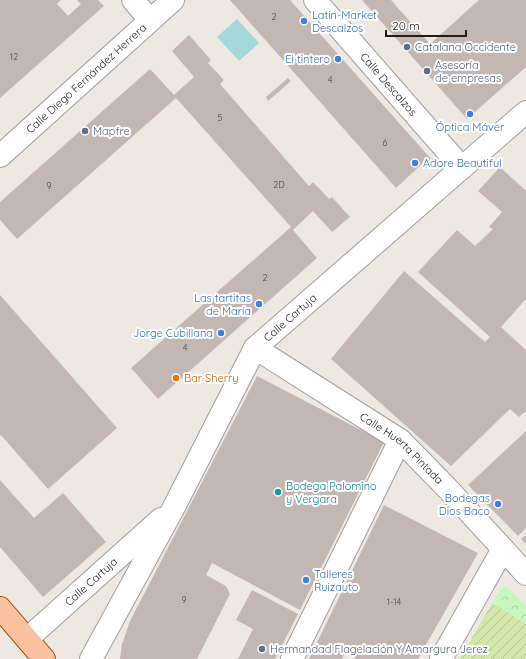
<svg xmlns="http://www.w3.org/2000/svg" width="526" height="659" font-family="Quicksand,sans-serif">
<defs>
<pattern id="park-crowns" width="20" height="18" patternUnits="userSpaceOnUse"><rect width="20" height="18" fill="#c6f7c1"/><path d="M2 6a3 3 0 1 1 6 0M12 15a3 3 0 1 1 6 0" fill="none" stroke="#aad3a5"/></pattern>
<pattern id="garden-furrows" width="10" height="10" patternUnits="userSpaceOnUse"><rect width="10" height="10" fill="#d3e7aa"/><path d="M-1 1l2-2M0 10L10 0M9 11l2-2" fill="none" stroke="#b5c692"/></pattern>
</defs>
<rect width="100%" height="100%" fill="#eee8e3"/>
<polygon fill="url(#park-crowns)" points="504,587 508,588 526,606 526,659 460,659 500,590"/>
<polygon fill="url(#garden-furrows)" points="492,603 526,624 526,659 460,659"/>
<polygon fill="#a5d8da" points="237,19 259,43 239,61 217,37"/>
<g fill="#c2b7b3">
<polygon points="0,0 61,0 57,4 68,16 81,4 77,0 98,0 104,6 0,98"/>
<polygon points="230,0 290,0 431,159 425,165 423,163 396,188"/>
<polygon points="362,0 391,0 430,44 479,0 526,0 526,67 467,119"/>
<polygon points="189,35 211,60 208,63 224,80 220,84 309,186 313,182 329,199 332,197 350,217 332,232 313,211 293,230 317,258 158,399 131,368 291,227 176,98 17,239 0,220 0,202 150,69 174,95 194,77 172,51"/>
<polygon points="288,78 291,81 268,101 266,97"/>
<polygon points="500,167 525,190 526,189 526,301 525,300 501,327 526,350 526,411 519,417 510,409 451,466 331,359 404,271 485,342 490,337 418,272 457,230 475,246 493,229 489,227 502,212 478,191"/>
<polygon points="0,295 117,428 48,489 1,435 0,436"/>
<polygon points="257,376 384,442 300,610 212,563 206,575 226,586 230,594 197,659 120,659 122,644 130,621"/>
<polygon points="526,431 526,528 518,536 468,485"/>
<polygon points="0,480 34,518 63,493 106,542 43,597 0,547"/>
<polygon points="384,505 478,553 418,659 356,659 347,648 342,659 309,659"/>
<polygon points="526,535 526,544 521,539"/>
<polygon points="252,590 298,614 275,659 238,659 253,629 236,620"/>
</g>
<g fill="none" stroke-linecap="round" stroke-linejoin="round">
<g stroke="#9e9e9e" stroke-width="24">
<g id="minor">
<polyline points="133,0 150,20"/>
<path id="s1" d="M315 0 462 168"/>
<path id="s2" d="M0 156 173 0"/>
<path id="s3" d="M255 348 400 440 448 489 526 574"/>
<path id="s4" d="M27 639 161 519"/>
<path id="s5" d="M91 659 173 509 255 348 526 112"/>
<polyline points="292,659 400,440"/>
<polyline points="441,659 503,549"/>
</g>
</g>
<g stroke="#914a05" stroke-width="24">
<polyline id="major" points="0,608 44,659"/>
</g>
<use href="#minor" stroke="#fff" stroke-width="22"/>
<use href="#major" stroke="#f9c19d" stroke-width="22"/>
</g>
<g fill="#3f7fe0" stroke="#fff" stroke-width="1.5">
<circle cx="304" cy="21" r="4"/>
<circle cx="338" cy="59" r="4"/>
<circle cx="470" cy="114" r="4"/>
<circle cx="415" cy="163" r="4"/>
<circle cx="259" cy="304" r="4"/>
<circle cx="221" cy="333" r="4"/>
<circle cx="498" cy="504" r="4"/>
<circle cx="306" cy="580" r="4"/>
</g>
<g fill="#5c6f8a" stroke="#fff" stroke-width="1.5">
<circle cx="407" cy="47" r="4"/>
<circle cx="427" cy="71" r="4"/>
<circle cx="85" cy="131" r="4"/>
<circle cx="262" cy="649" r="4"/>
</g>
<circle fill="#e8710a" stroke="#fff" stroke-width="1.5" cx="176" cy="378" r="4"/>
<circle fill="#0f9aa8" stroke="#fff" stroke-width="1.5" cx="278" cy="492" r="4"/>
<g text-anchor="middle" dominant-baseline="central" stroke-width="4" stroke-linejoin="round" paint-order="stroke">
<g font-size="9" fill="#464442">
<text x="274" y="16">2</text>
<text x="14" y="56">12</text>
<text x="330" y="79">4</text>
<text x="220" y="117">5</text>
<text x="385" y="142">6</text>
<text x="279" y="184">2D</text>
<text x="49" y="185">9</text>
<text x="265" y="277">2</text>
<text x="185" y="347">4</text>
<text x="184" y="599">9</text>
<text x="394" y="601">1-14</text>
</g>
<g font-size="11" fill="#366cbe" stroke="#fff" text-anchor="end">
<text x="312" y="15" text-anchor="start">Latin-Market<tspan x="312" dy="13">Descalzos</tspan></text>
<text x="330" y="59">El tintero</text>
<text x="470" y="127" text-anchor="middle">Óptica Máver</text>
<text x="423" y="163" text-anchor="start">Adore Beautiful</text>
<text x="251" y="298">Las tartitas<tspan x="251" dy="13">de María</tspan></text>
<text x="213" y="333">Jorge Cubillana</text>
<text x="490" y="498">Bodegas<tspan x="490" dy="13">Dios Baco</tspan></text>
<text x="314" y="574" text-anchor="start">Talleres<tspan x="314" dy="13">Ruizauto</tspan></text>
</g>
<g font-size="11" fill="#4e5e75" stroke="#fff" text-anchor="start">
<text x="415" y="47">Catalana Occidente</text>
<text x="435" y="65">Asesoría<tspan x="435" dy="13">de empresas</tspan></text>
<text x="93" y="131">Mapfre</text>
<text x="270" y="649">Hermandad Flagelación Y Amargura Jerez</text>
</g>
<g font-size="11" fill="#1d1d1d" stroke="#fff">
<text stroke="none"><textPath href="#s2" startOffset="116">Calle Diego Fernández Herrera</textPath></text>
<text stroke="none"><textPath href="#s1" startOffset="112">Calle Descalzos</textPath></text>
<text stroke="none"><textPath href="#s5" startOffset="398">Calle Cartuja</textPath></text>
<text stroke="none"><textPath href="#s3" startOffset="178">Calle Huerta Pintada</textPath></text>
<text stroke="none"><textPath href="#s4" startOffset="86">Calle Cartuja</textPath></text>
</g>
<g font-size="11" fill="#c56008" stroke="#fff" text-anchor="start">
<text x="184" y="378">Bar Sherry</text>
</g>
<g font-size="11" fill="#0d838f" stroke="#fff" text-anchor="start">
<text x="286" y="486">Bodega Palomino<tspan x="286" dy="13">y Vergara</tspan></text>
</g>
</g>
<path d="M386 30v6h80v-6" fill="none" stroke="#1d1d1d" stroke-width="2"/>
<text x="392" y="30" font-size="12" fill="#1d1d1d" stroke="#ffffff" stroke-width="3" paint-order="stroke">20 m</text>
</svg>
